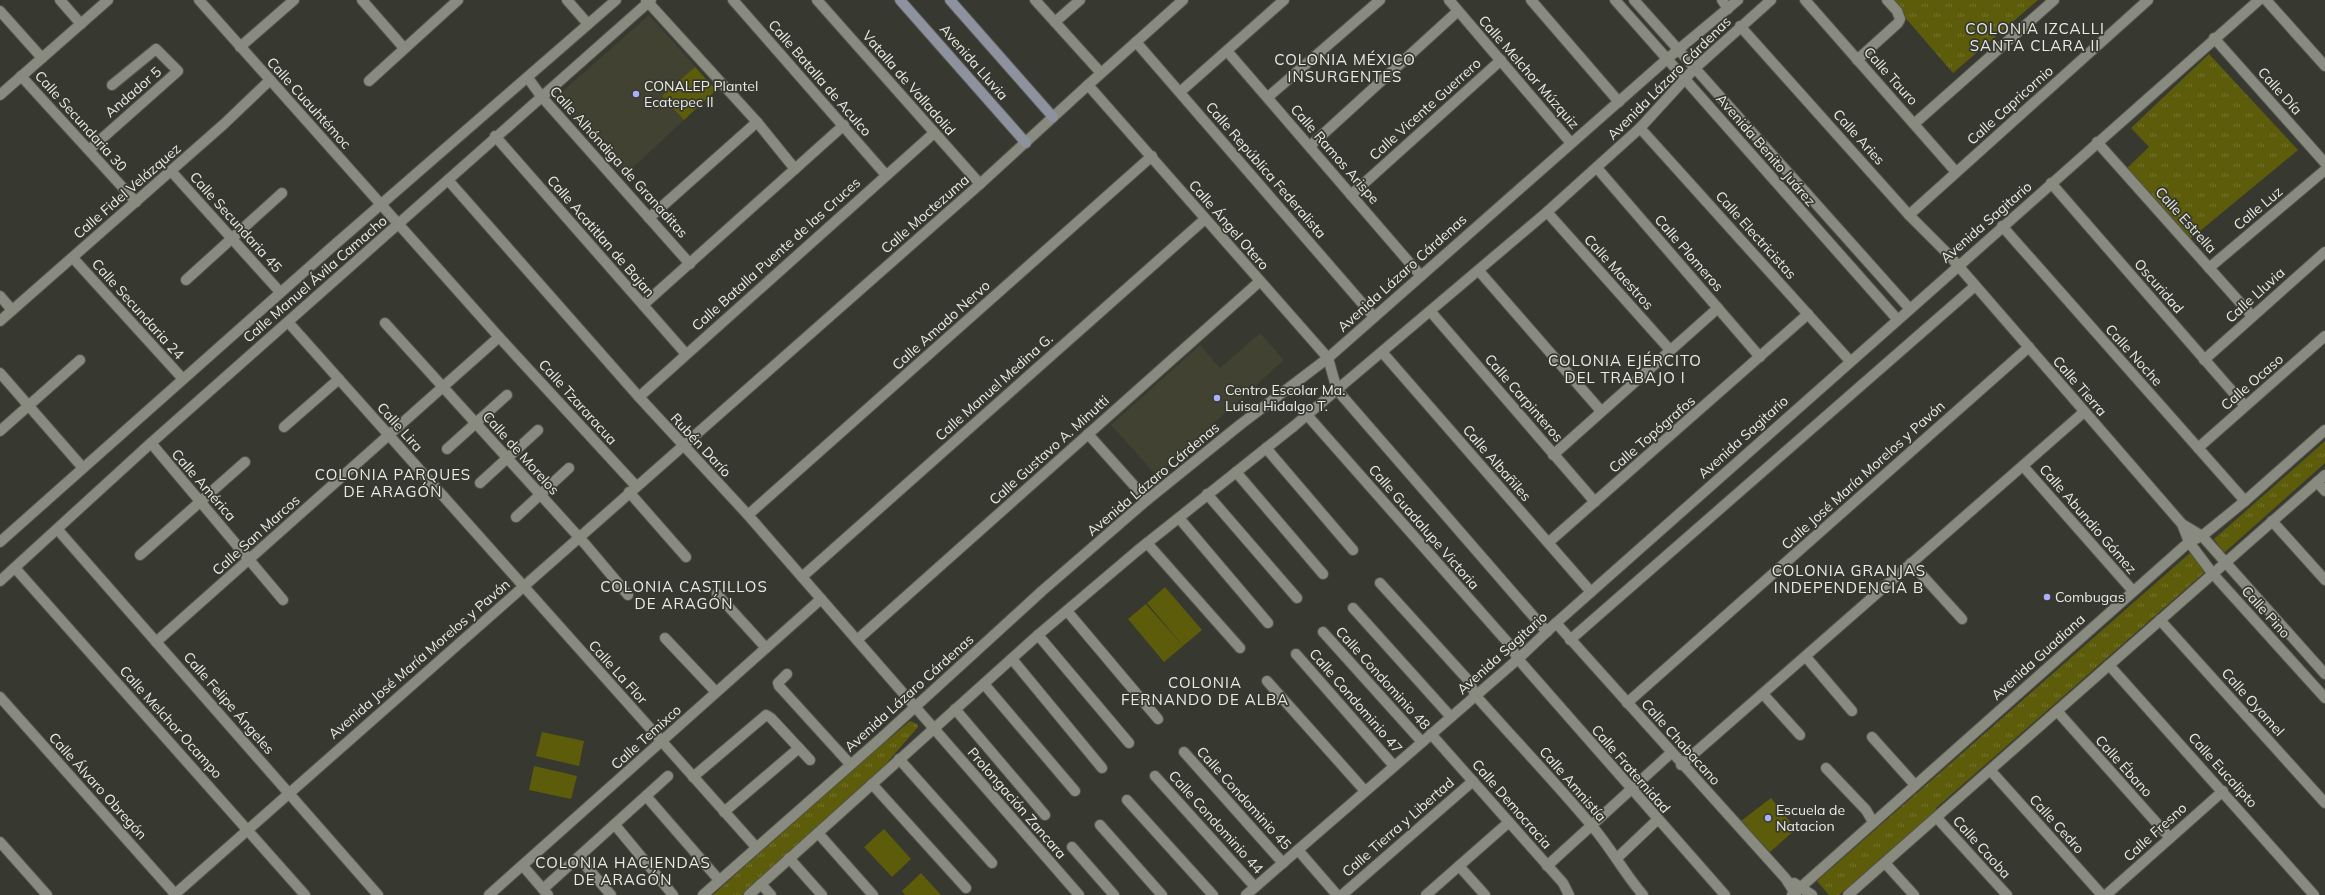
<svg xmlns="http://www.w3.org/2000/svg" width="2325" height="895" font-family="Mulish,sans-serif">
<defs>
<pattern id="park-tufts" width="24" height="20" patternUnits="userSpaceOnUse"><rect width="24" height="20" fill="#5c5c0a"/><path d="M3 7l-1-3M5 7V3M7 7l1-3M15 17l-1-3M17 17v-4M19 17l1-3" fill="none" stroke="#74742e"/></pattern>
</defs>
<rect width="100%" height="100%" fill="#37382f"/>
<g fill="#424233">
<polygon points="649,15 716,90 623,177 555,98"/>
<polygon points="1260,333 1284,360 1156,475 1111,425 1200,345 1220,368"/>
</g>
<g fill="#5c5c0a">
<polygon points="695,67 716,90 684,120 662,96"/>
<polygon points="1165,587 1202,630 1183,646 1147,603"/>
<polygon points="1146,604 1183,646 1164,662 1128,619"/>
<polygon points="542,732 584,741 579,766 536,756"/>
<polygon points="534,766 577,776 571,799 529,790"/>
<polygon points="1771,798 1796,829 1770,852 1741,821"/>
<polygon points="884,829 911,859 892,877 864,847"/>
<polygon points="921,873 941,895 905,895 902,891"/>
</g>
<g fill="url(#park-tufts)">
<polygon points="1890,0 2038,0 1953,73"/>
<polygon points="2209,54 2298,150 2189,240 2126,169 2149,147 2131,128"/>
<polygon points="2325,441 2325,463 2224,553 2214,539"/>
<polygon points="2191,552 2206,571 1936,808 1937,810 1839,895 1829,895 1817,881"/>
<polygon points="910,721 917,724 918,727 885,765 742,895 713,895 833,787"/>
</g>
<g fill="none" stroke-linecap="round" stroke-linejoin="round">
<g stroke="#54544d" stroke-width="12">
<g id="minor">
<polyline points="60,0 81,24"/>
<polyline points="199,0 499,337 636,486"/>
<polyline points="362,0 404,48"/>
<polyline points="567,0 588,24"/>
<polyline points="646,0 757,122 795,169"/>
<polyline points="733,0 886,175"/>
<polyline points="817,0 980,184"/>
<polyline points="1035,0 1101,73"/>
<polyline points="1449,0 1571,143"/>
<polyline points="1531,0 1619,102"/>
<polyline points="1722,0 1728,9"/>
<polyline points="1805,0 1956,172"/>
<polyline points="2266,0 2325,66"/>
<polyline points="0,11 42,58"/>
<polyline points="1055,22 1080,0"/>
<polyline points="1740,26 1909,215 1948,254 2182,524 2202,536 2325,674"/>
<polyline points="2214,38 2325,163"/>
<polyline points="1136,42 1374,317"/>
<polyline points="240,47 294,0"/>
<polyline points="1227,51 1421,276"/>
<polyline points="1857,60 1898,23 1900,19 1897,11 1887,0"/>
<polyline points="21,76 136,202"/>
<polyline points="528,78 541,96 690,264"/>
<polyline points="369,81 458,0"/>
<polyline points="1088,85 1183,0"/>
<polyline points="1180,92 1284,0"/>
<polyline points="0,95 108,0"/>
<polyline points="1268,97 1380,0"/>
<polyline points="1914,124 2054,0"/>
<polyline points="1640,128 1850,361"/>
<polyline points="495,136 686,354"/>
<polyline points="2097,142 2252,316"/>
<polyline points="1310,146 1458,11"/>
<polyline points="89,150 178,71 156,49 112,85"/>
<polyline points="1597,168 1760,357"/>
<polyline points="171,171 280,292"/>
<polyline points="448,180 639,397 748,515 1079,895"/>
<polyline points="2051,183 2245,406"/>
<polyline points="1351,195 1501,60"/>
<polyline points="1547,212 1670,350"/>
<polyline points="1909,215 2148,0"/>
<polyline points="649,218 757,122"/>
<polyline points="2002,226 2245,501"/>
<polyline points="73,258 183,379"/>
<polyline points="2209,268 2325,170"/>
<polyline points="1479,271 1601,411"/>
<polyline points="186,280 282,193"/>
<polyline points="0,296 12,310"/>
<polyline points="643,305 844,125"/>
<polyline points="1431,312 1595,502"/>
<polyline points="0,321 224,124 270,80"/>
<polyline points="288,322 756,847"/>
<polyline points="385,323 586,545 628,595"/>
<polyline points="1382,352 1591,592"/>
<polyline points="2204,360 2325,252"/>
<polyline points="0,373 83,468"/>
<polyline points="1337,390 1547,632"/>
<polyline points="639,397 934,133"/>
<polyline points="1307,415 1510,645 1518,659 1725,895"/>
<polyline points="284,427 339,379"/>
<polyline points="0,431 80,360"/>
<polyline points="1088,434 1147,500"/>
<polyline points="151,443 283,600"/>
<polyline points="1266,448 1353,550"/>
<polyline points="2198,448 2325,336"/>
<polyline points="447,449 507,395"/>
<polyline points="1553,455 1718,308"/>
<polyline points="2023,466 2133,591"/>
<polyline points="1236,472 1323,574"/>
<polyline points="2317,482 2325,491"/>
<polyline points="480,483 538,430"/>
<polyline points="629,492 686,557"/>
<polyline points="1207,494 1297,598"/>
<polyline points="748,515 1152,156"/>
<polyline points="516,517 569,468"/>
<polyline points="1179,518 1268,623"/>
<polyline points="2272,521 2325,580"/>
<polyline points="2182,524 2189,542 2213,574 2325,698"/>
<polyline points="58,530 378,895"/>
<polyline points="1549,542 1808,314"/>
<polyline points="1147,543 1240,648"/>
<polyline points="140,555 245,462"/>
<polyline points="1911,563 1962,619"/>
<polyline points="15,568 305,895"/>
<polyline points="802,577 1205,219"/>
<path d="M1380 583 1468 680 1476 696C1514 739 1555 782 1592 826 1611 848 1624 873 1643 895"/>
<polyline points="717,594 766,648"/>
<polyline points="1353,608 1451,717"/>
<polyline points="1067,611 1158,719"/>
<polyline points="2160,620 2325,803"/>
<polyline points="1556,623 1786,879 1796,895"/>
<polyline points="1323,632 1422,742"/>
<polyline points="1038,635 1129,743"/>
<polyline points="665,638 716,692"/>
<polyline points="857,640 1259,282"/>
<polyline points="1570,640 1975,286"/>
<polyline points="156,642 499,337"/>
<polyline points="1296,654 1394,766"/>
<polyline points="1806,657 1852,711"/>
<polyline points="1012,659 1102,768"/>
<polyline points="2109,665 2314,895"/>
<polyline points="787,674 778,683 779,686 850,764"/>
<polyline points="1267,681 1365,791"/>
<polyline points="984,684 1075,791"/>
<polyline points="1763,694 1800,735"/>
<polyline points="0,697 176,895"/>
<polyline points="1627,703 2029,347"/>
<polyline points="955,709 1045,815"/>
<polyline points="2057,711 2170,838"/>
<polyline points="1431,734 1563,883 1569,895"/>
<polyline points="1872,737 1915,785"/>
<polyline points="1184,752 1283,863"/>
<polyline points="899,759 992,863"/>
<polyline points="1681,765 2084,412"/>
<polyline points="1826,768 1866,810 1873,822"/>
<polyline points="1991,771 2102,895"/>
<polyline points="1155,776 1255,887"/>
<polyline points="693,777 766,715 771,718 810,760"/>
<polyline points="872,784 966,888"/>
<polyline points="646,796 719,880"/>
<polyline points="1127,800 1213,895"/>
<polyline points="724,812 799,748"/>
<polyline points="1937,818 2007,895"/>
<polyline points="615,825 673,895"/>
<polyline points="1100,825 1162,895"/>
<polyline points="818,833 873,895"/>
<polyline points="0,842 47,895"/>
<polyline points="1072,847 1114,895"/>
<polyline points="1298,850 1337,895"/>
<polyline points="579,858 611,895"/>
<polyline points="789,858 822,895"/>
<polyline points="1617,858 1657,820"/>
<polyline points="1885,863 1914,895"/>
<polyline points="523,866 548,895"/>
<polyline points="1459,866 1485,895"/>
<polyline points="1547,866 1671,753"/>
<polyline points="1794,883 1812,895"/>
<polyline points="761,884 771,895"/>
<polyline points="543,889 668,776"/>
<polyline points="489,895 821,599"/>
<polyline points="1246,895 1518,659 1556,623 2259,0"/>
<polyline points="1342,895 1473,781"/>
<polyline points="1426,895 1509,822"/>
<polyline points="2106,895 2223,791"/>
</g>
</g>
<g stroke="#54544d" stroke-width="12">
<g id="tertiary">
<polyline points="1615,0 1897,319"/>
<polyline points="1634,0 1909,308"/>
<polyline points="0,542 332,247 616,0"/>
<polyline points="0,581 151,443 651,0"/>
<polyline points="174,895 980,184 1088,85 1328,358 1337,390"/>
<polyline points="703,895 880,739 1042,591 1147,500 1241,424 1328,358 1667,59 1738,0"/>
<polyline points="749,895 1038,635 1137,551 1294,426 1547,212 1640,128 1694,69 1771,0"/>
<polyline points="1792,895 2189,542 2202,536 2245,501 2325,430"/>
<polyline points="1848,895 2325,475"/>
</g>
</g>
<g stroke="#54544d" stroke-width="12">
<g id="secondary">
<polyline points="900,0 1026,143"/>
<polyline points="950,0 1053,117"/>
</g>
</g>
<use href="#minor" stroke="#8a8b80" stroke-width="10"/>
<use href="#tertiary" stroke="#8a8b80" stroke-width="10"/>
<use href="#secondary" stroke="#8e929e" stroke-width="10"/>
</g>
<g fill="#a8b0fc" stroke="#37382f" stroke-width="1.5">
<circle cx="636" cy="94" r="4"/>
<circle cx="1217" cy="398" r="4"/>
<circle cx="2047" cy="597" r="4"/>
<circle cx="1768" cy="818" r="4"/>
</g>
<g text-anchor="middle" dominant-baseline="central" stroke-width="3.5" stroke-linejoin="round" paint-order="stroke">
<g font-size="14" fill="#eaebe5" stroke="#37382f">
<text transform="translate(974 62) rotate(49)">Avenida Lluvia</text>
<text transform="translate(1529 72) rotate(49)">Calle Melchor Múzquiz</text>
<text transform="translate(1891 76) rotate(48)">Calle Tauro</text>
<text transform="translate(820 78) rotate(49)">Calle Batalla de Aculco</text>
<text transform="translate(1669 78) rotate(-45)">Avenida Lázaro Cárdenas</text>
<text transform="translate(909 83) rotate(49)">Vatalla de Valladolid</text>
<text transform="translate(2280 91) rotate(48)">Calle Día</text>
<text transform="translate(133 92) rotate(-41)">Andador 5</text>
<text transform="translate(309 103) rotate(48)">Calle Cuauhtémoc</text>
<text transform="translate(2010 105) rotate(-42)">Calle Capricornio</text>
<text transform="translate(1425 109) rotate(-42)">Calle Vicente Guerrero</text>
<text transform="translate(81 121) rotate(48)">Calle Secundaria 30</text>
<text transform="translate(1859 137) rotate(48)">Calle Aries</text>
<text transform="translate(1766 150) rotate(49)">Avenida Benito Juárez</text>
<text transform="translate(1335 154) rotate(49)">Calle Ramos Arispe</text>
<text transform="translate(619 162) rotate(48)">Calle Alhóndiga de Granaditas</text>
<text transform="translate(1266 170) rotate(49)">Calle República Federalista</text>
<text transform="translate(127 191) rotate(-41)">Calle Fidel Velázquez</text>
<text transform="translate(2258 208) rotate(-40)">Calle Luz</text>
<text transform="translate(925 214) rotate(-41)">Calle Moctezuma</text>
<text transform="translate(2186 220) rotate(48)">Calle Estrella</text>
<text transform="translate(236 222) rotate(48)">Calle Secundaria 45</text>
<text transform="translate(1986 222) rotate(-41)">Avenida Sagitario</text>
<text transform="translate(1229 225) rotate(49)">Calle Ángel Otero</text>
<text transform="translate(1756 235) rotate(48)">Calle Electricistas</text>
<text transform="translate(601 236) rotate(49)">Calle Acatitlan de Bajan</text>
<text transform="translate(1689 253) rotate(49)">Calle Plomeros</text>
<text transform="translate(776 254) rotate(-42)">Calle Batalla Puente de las Cruces</text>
<text transform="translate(1619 272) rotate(48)">Calle Maestros</text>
<text transform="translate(1402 273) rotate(-42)">Avenida Lázaro Cárdenas</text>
<text transform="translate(315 279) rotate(-41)">Calle Manuel Ávila Camacho</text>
<text transform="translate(2159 286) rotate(49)">Oscuridad</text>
<text transform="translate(2255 295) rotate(-42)">Calle Lluvia</text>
<text transform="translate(138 309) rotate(48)">Calle Secundaria 24</text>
<text transform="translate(941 325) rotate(-42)">Calle Amado Nervo</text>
<text transform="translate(2134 355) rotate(48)">Calle Noche</text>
<text transform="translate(2252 382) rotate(-41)">Calle Ocaso</text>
<text transform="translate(2080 386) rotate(49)">Calle Tierra</text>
<text transform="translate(994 387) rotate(-42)">Calle Manuel Medina G.</text>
<text transform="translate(1524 398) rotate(49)">Calle Carpinteros</text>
<text transform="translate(578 402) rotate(48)">Calle Tzararacua</text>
<text transform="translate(400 427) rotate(48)">Calle Lira</text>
<text transform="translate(1652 434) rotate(-41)">Calle Topógrafos</text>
<text transform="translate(1743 437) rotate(-42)">Avenida Sagitario</text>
<text transform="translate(701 445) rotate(47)">Rubén Darío</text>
<text transform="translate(1049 450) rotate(-42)">Calle Gustavo A. Minutti</text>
<text transform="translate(521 453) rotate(48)">Calle de Morelos</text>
<text transform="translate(1497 463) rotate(49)">Calle Albañiles</text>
<text transform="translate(1863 475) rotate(-42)">Calle José María Morelos y Pavón</text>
<text transform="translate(1153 479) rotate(-40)">Avenida Lázaro Cárdenas</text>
<text transform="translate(204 485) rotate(49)">Calle América</text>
<text transform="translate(2088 519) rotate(49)">Calle Abundio Gómez</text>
<text transform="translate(1424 527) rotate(49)">Calle Guadalupe Victoria</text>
<text transform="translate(256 535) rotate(-42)">Calle San Marcos</text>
<text transform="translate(2266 612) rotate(48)">Calle Pino</text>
<text transform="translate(1502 653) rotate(-42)">Avenida Sagitario</text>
<text transform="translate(2038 657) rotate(-42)">Avenida Guadiana</text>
<text transform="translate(419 659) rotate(-41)">Avenida José María Morelos y Pavón</text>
<text transform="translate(618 672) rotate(48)">Calle La Flor</text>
<text transform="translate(1383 678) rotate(48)">Calle Condominio 48</text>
<text transform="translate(909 693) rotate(-42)">Avenida Lázaro Cárdenas</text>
<text transform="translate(1356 701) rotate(49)">Calle Condominio 47</text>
<text transform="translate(2253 702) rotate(48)">Calle Oyamel</text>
<text transform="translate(229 703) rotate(49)">Calle Felipe Ángeles</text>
<text transform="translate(171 722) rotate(48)">Calle Melchor Ocampo</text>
<text transform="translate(646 737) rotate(-42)">Calle Temixco</text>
<text transform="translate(1681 742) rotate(48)">Calle Chabacano</text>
<text transform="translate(2124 766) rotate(48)">Calle Ébano</text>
<text transform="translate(1631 769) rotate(49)">Calle Fraternidad</text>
<text transform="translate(2223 770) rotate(48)">Calle Eucalipto</text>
<text transform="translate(1573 784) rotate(49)">Calle Amnistía</text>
<text transform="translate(98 786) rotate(48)">Calle Álvaro Obregón</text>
<text transform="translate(1244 798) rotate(48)">Calle Condominio 45</text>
<text transform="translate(1017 803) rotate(49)">Prolongación Zancara</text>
<text transform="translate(1512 804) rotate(49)">Calle Democracia</text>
<text transform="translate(1216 822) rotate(48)">Calle Condominio 44</text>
<text transform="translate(2057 824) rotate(48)">Calle Cedro</text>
<text transform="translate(1398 827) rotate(-41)">Calle Tierra y Libertad</text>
<text transform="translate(2155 832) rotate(-42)">Calle Fresno</text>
<text transform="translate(1982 847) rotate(48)">Calle Caoba</text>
</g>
<g font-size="14" fill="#eaebe5" stroke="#37382f" text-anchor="start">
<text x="644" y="86">CONALEP Plantel<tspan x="644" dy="16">Ecatepec II</tspan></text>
<text x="1225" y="390">Centro Escolar Ma.<tspan x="1225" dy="16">Luisa Hidalgo T.</tspan></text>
<text x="2055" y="597">Combugas</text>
<text x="1776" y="810">Escuela de<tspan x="1776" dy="16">Natacion</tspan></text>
</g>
<g font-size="15" letter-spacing="1" fill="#eaebe5" stroke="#37382f">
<text x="2035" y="28">COLONIA IZCALLI<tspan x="2035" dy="17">SANTA CLARA II</tspan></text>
<text x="1345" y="59">COLONIA MÉXICO<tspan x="1345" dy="17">INSURGENTES</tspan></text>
<text x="1625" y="360">COLONIA EJÉRCITO<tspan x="1625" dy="17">DEL TRABAJO I</tspan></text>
<text x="393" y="474">COLONIA PARQUES<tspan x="393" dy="17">DE ARAGÓN</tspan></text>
<text x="1849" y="570">COLONIA GRANJAS<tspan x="1849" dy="17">INDEPENDENCIA B</tspan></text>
<text x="684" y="586">COLONIA CASTILLOS<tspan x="684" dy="17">DE ARAGÓN</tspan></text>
<text x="1205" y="682">COLONIA<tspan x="1205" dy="17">FERNANDO DE ALBA</tspan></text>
<text x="623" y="862">COLONIA HACIENDAS<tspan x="623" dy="17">DE ARAGÓN</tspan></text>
</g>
</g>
</svg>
